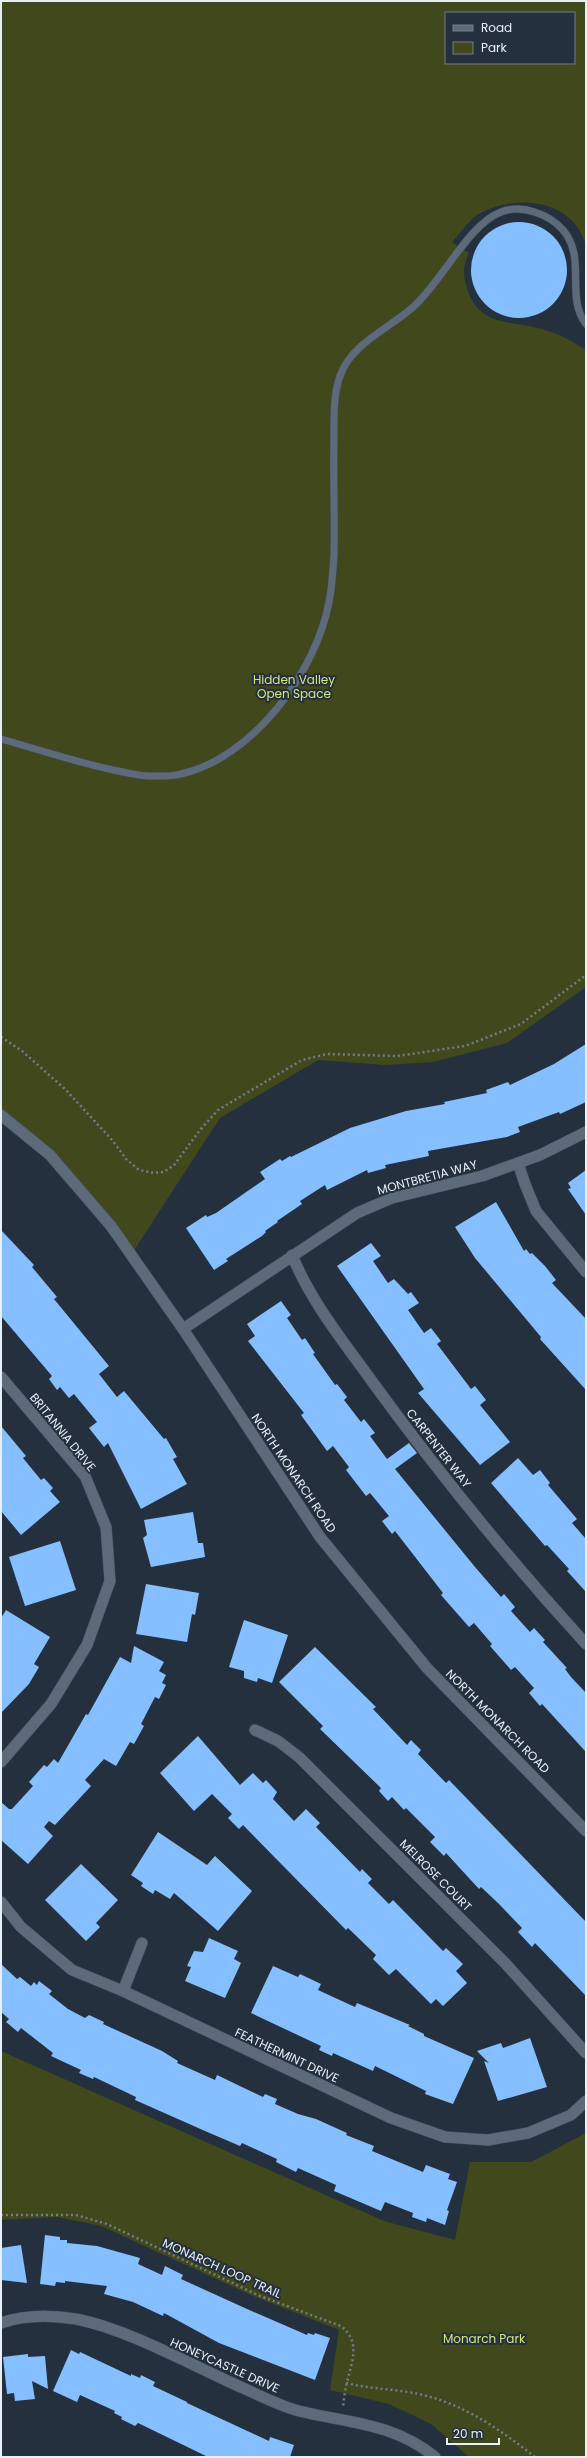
<svg xmlns="http://www.w3.org/2000/svg" width="587" height="2458" font-family="Poppins,sans-serif">
<rect width="100%" height="100%" fill="#24303d"/>
<g fill="#40481c" fill-rule="evenodd">
<path d="M1 1H586V246C574 198 513 193 477 215 468 221 460 234 452 242L469 253C463 265 463 272 466 285 478 329 511 319 545 330 560 334 573 342 586 350V987L507 1043 433 1062 385 1065 318 1060 220 1118 131 1255 82 1192 1 1115ZM446 13H574V63H446Z"/>
<polygon points="1,2051 384,2221 455,2240 470,2162 531,2162 586,2133 586,2457 469,2457 431,2424 389,2404 330,2390 339,2330 251,2295 101,2226 57,2217 1,2220"/>
</g>
<g fill="#85bfff">
<circle cx="519" cy="270" r="48"/>
<polygon points="586,1044 586,1102 560,1114 559,1112 518,1127 520,1132 507,1137 428,1151 429,1156 385,1165 386,1168 368,1173 367,1170 327,1190 325,1185 300,1201 302,1204 277,1221 278,1222 265,1231 266,1232 262,1236 226,1259 228,1261 214,1270 186,1228 206,1215 207,1217 216,1213 265,1179 260,1172 280,1159 282,1161 290,1156 291,1157 350,1128 406,1111 445,1104 444,1102 487,1093 486,1090 508,1082 510,1085 554,1064"/>
<polygon points="586,1170 586,1215 568,1189 571,1188 568,1183"/>
<polygon points="496,1202 524,1251 526,1249 530,1254 532,1253 545,1266 556,1280 552,1283 586,1319 586,1390 540,1339 541,1337 475,1258 455,1227"/>
<polygon points="1,1230 34,1265 32,1267 57,1297 54,1299 109,1366 99,1374 117,1397 124,1391 164,1439 166,1438 177,1457 173,1459 187,1484 141,1509 108,1443 104,1447 89,1428 97,1422 74,1394 69,1398 60,1387 57,1390 49,1379 52,1376 1,1316"/>
<polygon points="371,1243 381,1256 373,1261 388,1283 394,1279 408,1294 411,1292 419,1303 408,1310 424,1333 431,1328 441,1341 437,1344 471,1389 475,1386 486,1400 480,1405 510,1442 480,1465 418,1393 424,1389 337,1266"/>
<polygon points="281,1301 291,1315 287,1318 302,1340 305,1338 315,1353 313,1354 335,1385 337,1384 347,1397 344,1400 361,1422 364,1419 375,1433 370,1436 387,1459 409,1443 417,1453 395,1469 475,1567 501,1597 504,1594 515,1607 511,1611 530,1632 534,1628 545,1640 543,1642 567,1668 565,1669 571,1677 586,1693 586,1752 542,1704 540,1706 529,1693 534,1688 515,1667 511,1670 490,1646 492,1644 474,1623 469,1627 441,1595 443,1593 395,1531 392,1534 382,1521 389,1516 370,1493 366,1496 346,1470 349,1467 333,1446 327,1451 301,1415 304,1413 248,1341 255,1336 247,1324"/>
<polygon points="1,1426 26,1456 23,1458 41,1480 44,1478 53,1488 50,1491 60,1502 21,1535 1,1511"/>
<polygon points="518,1458 533,1475 540,1470 550,1483 548,1485 577,1519 572,1523 586,1539 586,1592 567,1571 569,1569 547,1545 545,1546 491,1483"/>
<polygon points="193,1512 198,1543 203,1543 205,1557 151,1567 143,1538 147,1535 144,1520"/>
<polygon points="60,1541 76,1590 25,1606 9,1557"/>
<polygon points="146,1584 199,1593 195,1615 192,1614 187,1642 136,1634"/>
<polygon points="6,1610 50,1637 34,1664 39,1667 29,1684 1,1713 1,1618"/>
<polygon points="244,1620 288,1635 272,1683 258,1678 257,1682 244,1678 244,1671 229,1667"/>
<polygon points="134,1646 164,1662 159,1671 166,1675 162,1683 166,1685 159,1699 155,1697 141,1724 144,1726 134,1744 130,1742 116,1766 104,1759 85,1780 91,1786 55,1825 49,1821 44,1827 53,1836 28,1864 1,1840 1,1802 9,1809 12,1809 33,1786 29,1782 44,1765 47,1767 54,1759 58,1763 86,1714 88,1715 120,1657 131,1663"/>
<polygon points="315,1647 376,1707 373,1709 407,1745 411,1740 421,1750 418,1754 446,1783 449,1780 586,1922 586,1996 535,1943 532,1947 518,1932 522,1928 499,1904 481,1887 479,1889 446,1853 444,1856 430,1842 435,1837 406,1808 404,1810 392,1797 388,1801 379,1791 381,1788 320,1729 323,1726 279,1682"/>
<polygon points="198,1736 240,1785 253,1773 263,1783 266,1780 277,1792 273,1799 294,1821 306,1809 320,1823 316,1827 360,1872 362,1869 372,1879 368,1883 389,1904 393,1900 443,1951 446,1948 463,1964 456,1971 467,1983 443,2006 436,1999 431,2004 396,1969 389,1975 373,1959 376,1955 348,1928 346,1930 243,1825 239,1829 228,1818 232,1814 212,1794 194,1811 160,1773"/>
<polygon points="158,1832 207,1865 215,1856 252,1891 218,1931 174,1893 170,1899 155,1890 153,1894 141,1886 143,1883 131,1875"/>
<polygon points="81,1864 118,1900 96,1923 100,1927 86,1941 45,1900"/>
<polygon points="209,1938 238,1951 234,1959 241,1963 225,1998 185,1981 191,1967 187,1966 194,1951 203,1952"/>
<polygon points="1,1964 17,1979 20,1977 31,1986 34,1982 37,1985 39,1981 52,1991 49,1994 68,2009 85,2018 89,2015 104,2022 103,2024 162,2051 178,2061 177,2063 215,2080 217,2075 263,2097 265,2094 277,2099 275,2104 298,2114 316,2119 347,2133 346,2135 374,2146 372,2151 423,2172 426,2165 450,2174 448,2179 457,2182 447,2210 449,2211 445,2225 427,2218 426,2222 412,2217 413,2213 385,2202 381,2211 334,2191 336,2185 298,2168 296,2172 276,2162 277,2159 242,2143 240,2146 205,2131 135,2100 136,2097 94,2077 93,2079 79,2073 81,2070 51,2056 53,2053 21,2028 18,2032 6,2022 9,2019 1,2012"/>
<polygon points="273,1966 298,1977 300,1974 321,1984 318,1990 355,2007 357,2003 410,2025 408,2026 424,2034 424,2036 474,2058 453,2104 425,2094 426,2091 375,2066 373,2071 333,2053 332,2056 319,2050 321,2046 251,2013"/>
<polygon points="530,2038 547,2087 498,2101 484,2061 489,2063 477,2051 501,2043 503,2048"/>
<polygon points="45,2235 60,2237 60,2240 67,2240 67,2243 97,2246 140,2258 138,2264 162,2275 165,2266 183,2275 181,2279 247,2309 307,2335 308,2333 314,2335 315,2333 330,2338 315,2380 219,2343 164,2313 163,2316 133,2302 104,2294 107,2286 65,2281 65,2283 56,2282 55,2286 40,2284"/>
<polygon points="21,2245 27,2283 1,2280 1,2248"/>
<polygon points="71,2350 79,2354 80,2352 131,2376 131,2374 140,2378 141,2375 155,2382 153,2386 187,2402 187,2403 269,2441 270,2437 294,2445 290,2457 208,2457 138,2423 135,2426 121,2419 122,2417 114,2413 115,2411 80,2395 77,2402 53,2391"/>
<polygon points="28,2354 28,2357 45,2356 48,2389 32,2381 35,2399 15,2401 14,2393 7,2394 3,2357"/>
</g>
<g fill="none" stroke-linecap="round" stroke-linejoin="round">
<g stroke="#414c57" stroke-width="8">
<path id="service" d="M1 739C40 750 79 763 118 771 128 773 139 776 149 776 159 776 171 777 181 774 253 758 316 672 329 602 332 587 333 570 334 555 335 516 333 477 334 439 334 418 333 396 340 376 351 344 388 329 412 308 440 285 468 224 501 212 522 204 549 214 563 230 587 258 565 297 586 324"/>
</g>
<g stroke="#414c57" stroke-width="12">
<g id="minor">
<polyline points="518,1163 525,1184 536,1211 586,1272"/>
<path d="M292 1255C310 1300 343 1341 371 1380 438 1472 510 1561 586 1644"/>
<polyline points="183,1329 357,1213 392,1198 482,1176 540,1155 586,1132"/>
<polyline points="1,1377 85,1476 106,1527 110,1581 87,1645 51,1704 1,1762"/>
<polyline points="255,1730 278,1741 299,1757 505,1963 586,2053"/>
<polyline points="1,1902 21,1927 72,1970 123,1991 391,2118 445,2137 488,2140 528,2133 571,2115 586,2101"/>
<polyline points="123,1991 142,1943"/>
<path d="M1 2323C24 2315 52 2315 76 2319 128 2329 193 2366 243 2388 261 2396 280 2406 299 2411 348 2423 394 2423 435 2457"/>
</g>
</g>
<g stroke="#414c57" stroke-width="12">
<polyline id="tertiary" points="1,1115 50,1155 111,1226 183,1329 320,1537 427,1668 586,1831"/>
</g>
<g stroke="#747e89" stroke-width="2.5" stroke-dasharray="2 3" stroke-linecap="butt">
<polyline points="1,1037 22,1051 65,1089 113,1141 126,1159 139,1170 154,1173 164,1172 174,1165 200,1130 218,1110 302,1060 327,1054 397,1056 465,1046 521,1024 586,975"/>
<path d="M1 2215H76L107 2224 260 2296 341 2326C361 2342 352 2361 347 2382 345 2390 344 2399 343 2407"/>
<path d="M346 2383C370 2389 395 2389 419 2394 464 2404 499 2429 535 2457"/>
</g>
<use href="#service" stroke="#5c6a79" stroke-width="7"/>
<use href="#minor" stroke="#5c6a79" stroke-width="11"/>
<use href="#tertiary" stroke="#5c6a79" stroke-width="11"/>
</g>
<g text-anchor="middle" dominant-baseline="central" stroke-width="4" stroke-linejoin="round" paint-order="stroke">
<g font-size="12" fill="#d2e777" stroke="#24303d">
<text x="294" y="679">Hidden Valley<tspan x="294" dy="14">Open Space</tspan></text>
<text x="484" y="2338">Monarch Park</text>
</g>
<g font-size="12" fill="#e7eff8" stroke="#24303d">
<text transform="translate(427 1177) rotate(-15)">MONTBRETIA WAY</text>
<text transform="translate(63 1432) rotate(51)">BRITANNIA DRIVE</text>
<text transform="translate(439 1448) rotate(52)">CARPENTER WAY</text>
<text transform="translate(294 1473) rotate(56)">NORTH MONARCH ROAD</text>
<text transform="translate(498 1721) rotate(45)">NORTH MONARCH ROAD</text>
<text transform="translate(436 1875) rotate(45)">MELROSE COURT</text>
<text transform="translate(287 2055) rotate(25)">FEATHERMINT DRIVE</text>
<text transform="translate(222 2268) rotate(24)">MONARCH LOOP TRAIL</text>
<text transform="translate(225 2365) rotate(24)">HONEYCASTLE DRIVE</text>
</g>
</g>
<rect width="587" height="2458" fill="none" stroke="#e7eff8" stroke-width="4"/>
<rect x="445" y="12" width="130" height="52" fill="#24303d" stroke="#727c88"/>
<rect x="453" y="25" width="20" height="6" fill="#5c6a79" stroke="#727c88"/>
<text x="481" y="32" font-size="12" fill="#e7eff8">Road</text>
<rect x="453" y="42" width="20" height="12" fill="#40481c" stroke="#727c88"/>
<text x="481" y="52" font-size="12" fill="#e7eff8">Park</text>
<path d="M447 2438v6h52v-6" fill="none" stroke="#e7eff8" stroke-width="2"/>
<text x="453" y="2438" font-size="12" fill="#e7eff8" stroke="#24303d" stroke-width="3" paint-order="stroke">20 m</text>
</svg>
